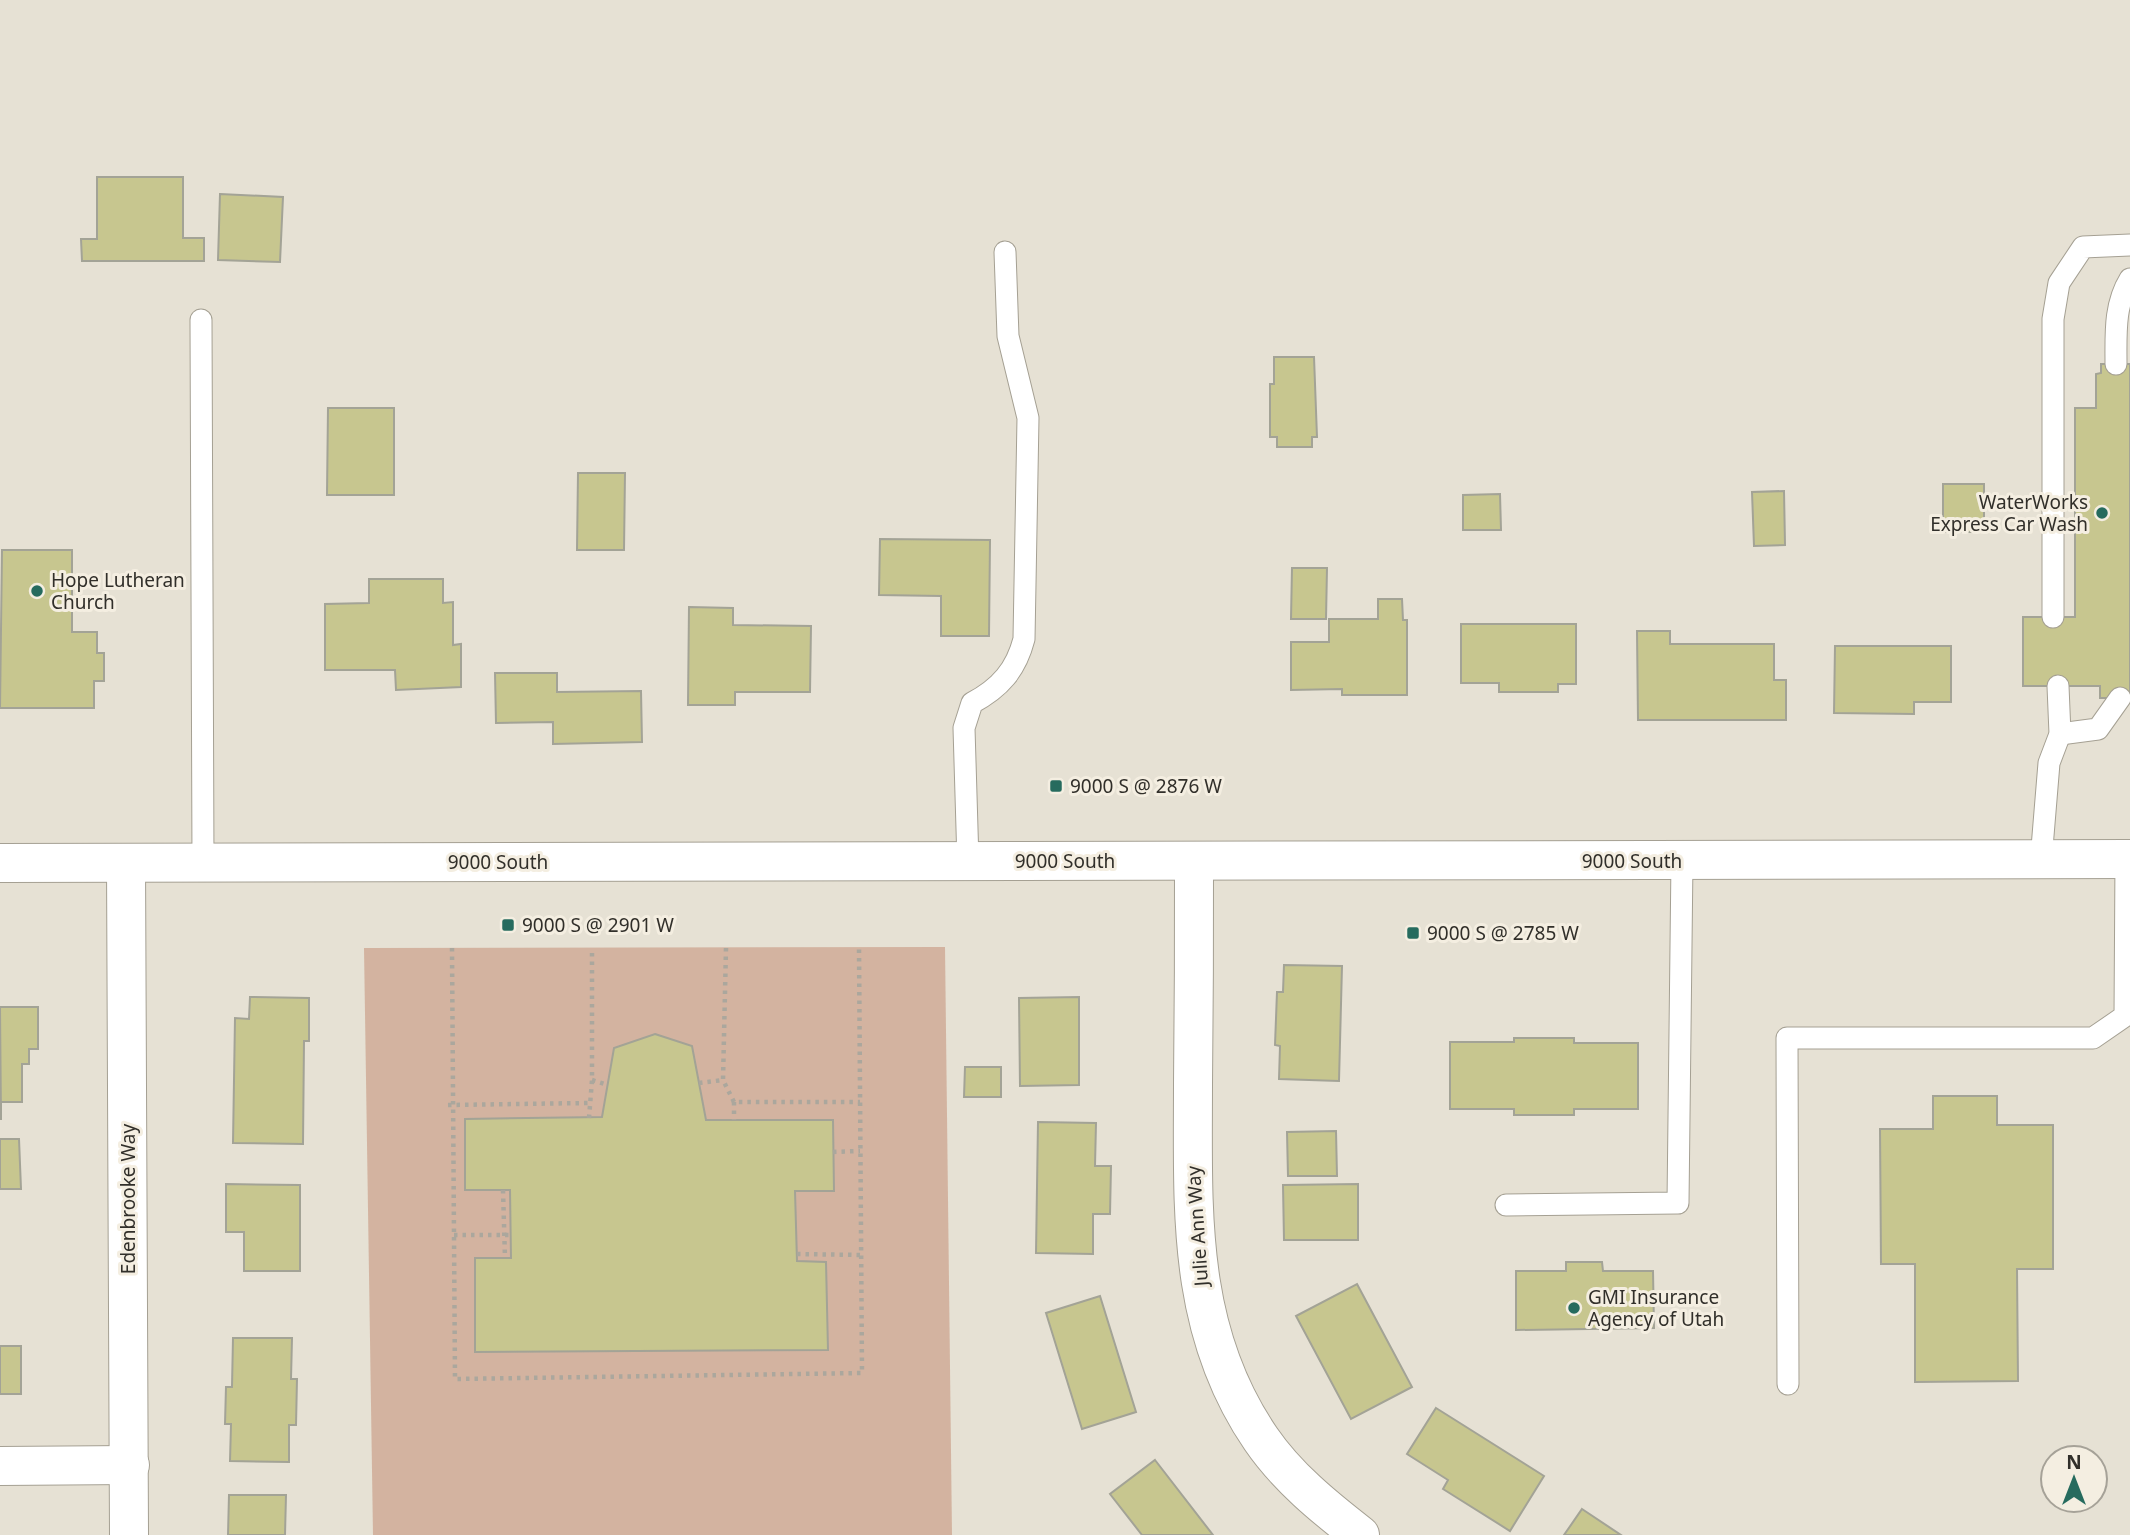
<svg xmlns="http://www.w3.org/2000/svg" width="2130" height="1535" font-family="'Noto Sans',sans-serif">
<rect width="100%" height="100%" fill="#e6e1d4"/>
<polygon fill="#d3b3a0" points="945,947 952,1535 373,1535 364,948"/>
<g fill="#c7c68f" stroke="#a3a396" stroke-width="2">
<polygon points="97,177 183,177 183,238 204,238 204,261 82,261 81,239 97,239"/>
<polygon points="220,194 283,197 280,262 218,260"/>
<polygon points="1274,357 1314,357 1317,437 1312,437 1312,447 1277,447 1277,437 1270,437 1270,384 1274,384"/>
<polygon points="2101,364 2130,364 2130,698 2100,698 2100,686 2023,686 2023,617 2075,617 2075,408 2096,408 2096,374 2101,373"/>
<polygon points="328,408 394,408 394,495 327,495"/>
<polygon points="578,473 625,473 624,550 577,550"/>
<rect x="1943" y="484" width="41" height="48"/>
<polygon points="1784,491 1785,545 1754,546 1752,492"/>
<polygon points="1500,494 1501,530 1463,530 1463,495"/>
<polygon points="880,539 990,540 989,636 941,636 941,596 879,595"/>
<polygon points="2,550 72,550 72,632 97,632 97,653 104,653 104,681 94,681 94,708 0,708"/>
<polygon points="1292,568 1327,568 1326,619 1291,619"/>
<polygon points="369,579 443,579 443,603 453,602 453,645 461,644 461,687 396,690 395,670 325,670 325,604 369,603"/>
<polygon points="1378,599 1402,599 1403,620 1407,620 1407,695 1342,695 1342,689 1291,690 1291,642 1329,642 1329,619 1378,619"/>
<polygon points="689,607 733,608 733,625 811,626 810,692 735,692 735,705 688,705"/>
<polygon points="1461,624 1576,624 1576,684 1558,684 1558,692 1499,692 1499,683 1461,683"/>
<polygon points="1637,631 1670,631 1670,644 1774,644 1774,680 1786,680 1786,720 1638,720"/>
<polygon points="1835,646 1951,646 1951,702 1914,702 1914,714 1834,713"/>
<polygon points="495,673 557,673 557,692 641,691 642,742 553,744 553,722 496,723"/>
<polygon points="1284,965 1342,966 1339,1081 1279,1079 1280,1046 1275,1045 1277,992 1283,992"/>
<polygon points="250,997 309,998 309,1041 304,1041 303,1144 233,1143 235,1018 249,1019"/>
<polygon points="1079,997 1079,1085 1020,1086 1019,998"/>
<polygon points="0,1007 38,1007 38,1049 29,1049 29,1064 22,1064 22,1102 1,1102 1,1120"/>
<polygon points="655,1034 692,1046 706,1120 833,1120 834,1191 795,1191 797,1261 826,1262 828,1350 475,1352 475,1258 511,1258 510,1190 465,1190 465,1119 602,1117 614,1048"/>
<polygon points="1514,1038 1574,1038 1574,1043 1638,1043 1638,1109 1574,1109 1574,1115 1514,1115 1514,1109 1450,1109 1450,1042 1514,1042"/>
<polygon points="965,1067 1001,1067 1001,1097 964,1097"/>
<polygon points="1933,1096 1997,1096 1997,1125 2053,1125 2053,1269 2017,1269 2018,1381 1915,1382 1915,1264 1881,1264 1880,1129 1933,1129"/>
<polygon points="1038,1122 1096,1123 1095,1166 1111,1166 1110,1214 1093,1214 1093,1254 1036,1253"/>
<polygon points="1336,1131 1337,1176 1288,1176 1287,1132"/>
<polygon points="0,1139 19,1139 21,1189 0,1189"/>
<polygon points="226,1184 300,1185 300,1271 244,1271 244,1232 226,1232"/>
<polygon points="1358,1184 1358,1240 1284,1240 1283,1185"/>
<polygon points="1566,1262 1602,1262 1603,1271 1653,1271 1654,1328 1516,1330 1516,1271 1566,1271"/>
<polygon points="1357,1284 1412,1387 1351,1419 1296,1316"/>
<polygon points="1100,1296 1136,1412 1082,1429 1046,1313"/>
<polygon points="233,1338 292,1338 291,1379 297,1379 296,1425 289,1425 289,1462 230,1461 231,1424 225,1424 226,1387 232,1387"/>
<rect x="0" y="1346" width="21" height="48"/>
<polygon points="1436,1408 1544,1476 1510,1531 1443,1489 1448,1480 1407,1454"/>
<polygon points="1155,1460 1213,1535 1142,1535 1110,1494"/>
<polygon points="229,1495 286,1495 285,1535 228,1535"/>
<polygon points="1582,1509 1621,1535 1564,1535"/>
</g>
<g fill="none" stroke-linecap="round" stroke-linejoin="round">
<g stroke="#a5a093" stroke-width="23">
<g id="lane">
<polyline points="201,320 203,863"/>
<path d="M2116 364C2116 334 2114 305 2130 279"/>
<polyline points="2053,617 2053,319 2059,283 2083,247 2130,245"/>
<polyline points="2060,734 2098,729 2120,698"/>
<polyline points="2041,860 2049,763 2060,734 2058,686"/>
<path d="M968 862 964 728 972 703C1000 688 1016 670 1024 639L1028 418 1008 336 1005 252"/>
<polyline points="1506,1205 1678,1203 1682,860"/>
<polyline points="1788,1384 1787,1038 2093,1038 2125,1016 2126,859"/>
</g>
</g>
<g stroke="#a5a093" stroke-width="40">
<g id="street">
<path d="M1194 861C1194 936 1194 1010 1193 1085 1193 1210 1186 1330 1261 1439 1287 1477 1324 1507 1360 1535"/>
<polyline points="126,863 129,1535"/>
<polyline points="0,1466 130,1465"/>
</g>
</g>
<g stroke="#a5a093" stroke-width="40">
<polyline id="primary" points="0,863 2130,859"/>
</g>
<g stroke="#aba79d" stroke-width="4.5" stroke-dasharray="3.5 5" stroke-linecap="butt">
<polyline points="452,948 455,1379 862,1373 859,947"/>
<polyline points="726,948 723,1080 734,1102 860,1102"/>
<polyline points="592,1080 608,1085"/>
<polyline points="699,1083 723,1080"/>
<polyline points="734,1102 734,1120"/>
<polyline points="448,1105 588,1103"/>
<polyline points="589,1118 592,1080 592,948"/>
<polyline points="833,1152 860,1151"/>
<polyline points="503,1190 505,1258"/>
<polyline points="454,1235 511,1235"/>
<polyline points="797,1254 861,1255"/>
</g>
<use href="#lane" stroke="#fff" stroke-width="21"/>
<use href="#street" stroke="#fff" stroke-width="38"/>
<use href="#primary" stroke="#fff" stroke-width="38"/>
</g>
<g fill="#266b5e" stroke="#f4eee1" stroke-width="2.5">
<circle cx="2102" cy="513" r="7"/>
<circle cx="37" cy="591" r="7"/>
<rect x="1049" y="779" width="14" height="14" rx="3.5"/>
<rect x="501" y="918" width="14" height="14" rx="3.5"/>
<rect x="1406" y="926" width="14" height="14" rx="3.5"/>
<circle cx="1574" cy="1308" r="7"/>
</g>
<g text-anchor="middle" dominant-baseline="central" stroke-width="6" stroke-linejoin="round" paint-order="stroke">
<g font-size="19" fill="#312f2a" stroke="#f4eee1" text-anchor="start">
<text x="2088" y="502" text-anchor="end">WaterWorks<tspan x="2088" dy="22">Express Car Wash</tspan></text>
<text x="51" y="580">Hope Lutheran<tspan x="51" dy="22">Church</tspan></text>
<text x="1070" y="786">9000 S @ 2876 W</text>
<text x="522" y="925">9000 S @ 2901 W</text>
<text x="1427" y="933">9000 S @ 2785 W</text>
<text x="1588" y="1297">GMI Insurance<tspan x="1588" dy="22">Agency of Utah</tspan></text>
</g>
<g font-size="19" fill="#312f2a" stroke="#f4eee1">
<text x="1065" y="861">9000 South</text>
<text x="1632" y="861">9000 South</text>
<text x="498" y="862">9000 South</text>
<text transform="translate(128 1199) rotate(-90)">Edenbrooke Way</text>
<text transform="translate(1197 1226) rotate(-94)">Julie Ann Way</text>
</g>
</g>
<g transform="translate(2074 1479)"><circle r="33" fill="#f4eee1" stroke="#a6a298" stroke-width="2"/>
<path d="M0-5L12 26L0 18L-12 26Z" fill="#266b5e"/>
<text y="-10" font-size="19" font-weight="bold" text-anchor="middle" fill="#312f2a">N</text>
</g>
</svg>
